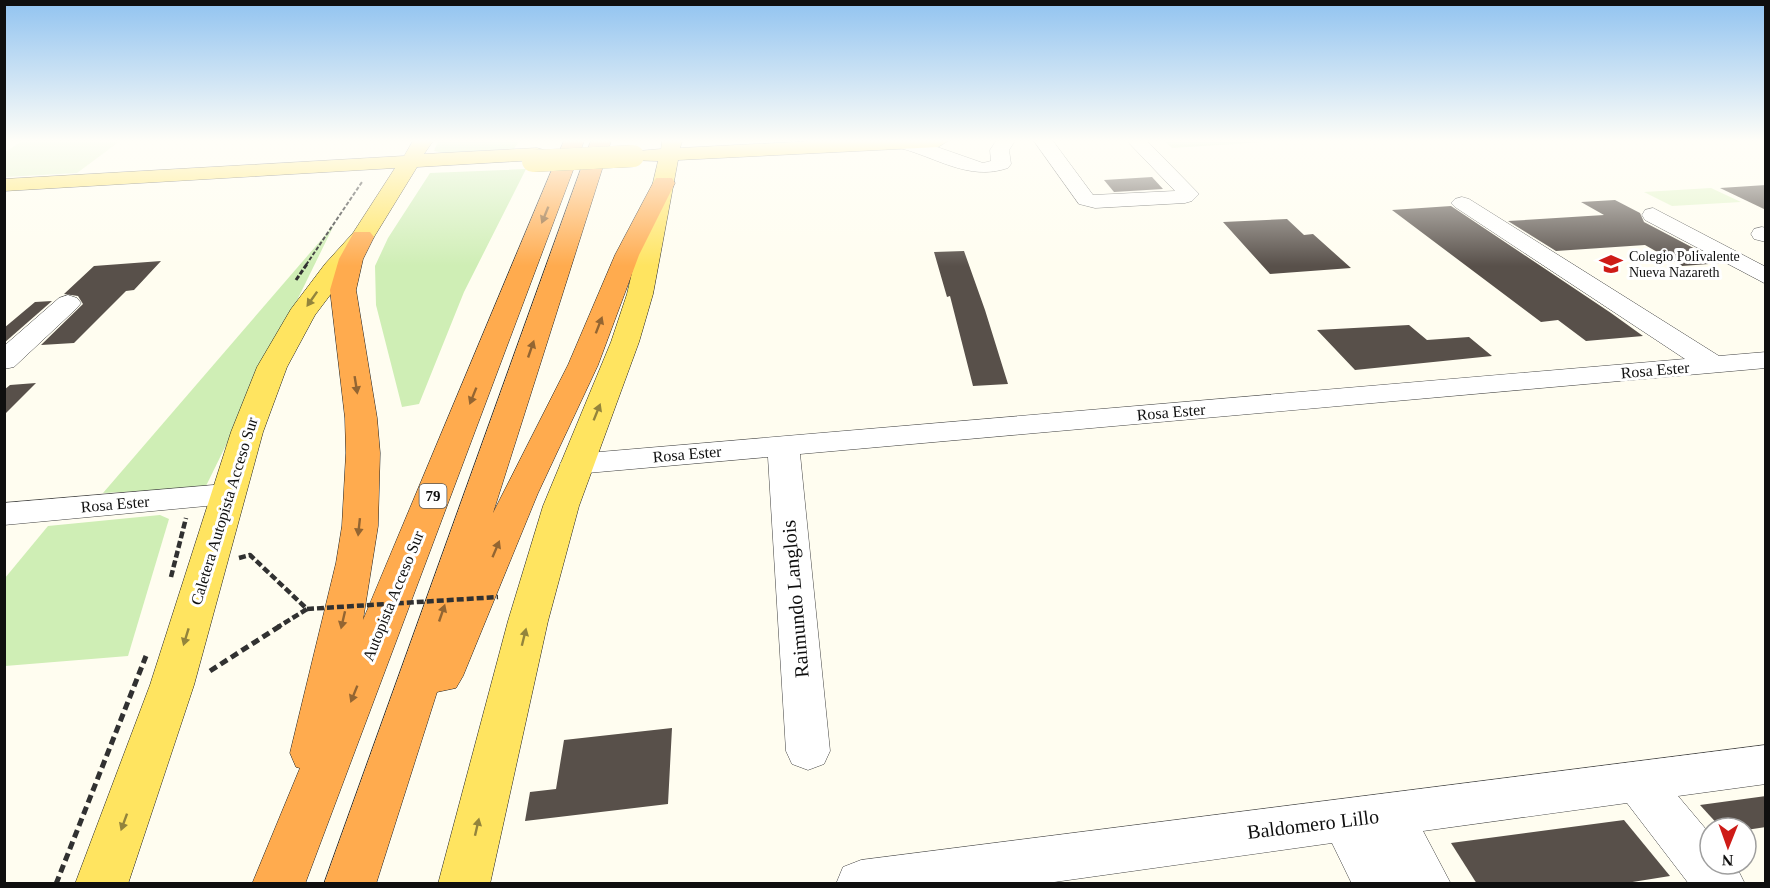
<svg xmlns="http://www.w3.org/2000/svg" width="1770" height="888" font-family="Georgia,serif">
<rect width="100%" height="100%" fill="#fffdf0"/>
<g fill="#cfeeb5">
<polygon points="438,141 519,141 514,149 443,153 434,151"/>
<polygon points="1165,141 1280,141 1172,148"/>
<polygon points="526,169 464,292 419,404 402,407 376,305 375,266 388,238 430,173"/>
<polygon points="334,225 205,488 103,493"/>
<polygon points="160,515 169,519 128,656 5,666 5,578 48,526"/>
</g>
<g fill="#e2f4c8">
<polygon points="22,141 120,141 77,173 5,177 5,152"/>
<polygon points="1711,188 1741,202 1672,206 1644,192"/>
</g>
<g fill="#58504a">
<polygon points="1152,177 1163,189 1114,192 1104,180"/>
<polygon points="1766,185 1766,210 1720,188"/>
<polygon points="1615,200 1640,213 1644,222 1722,263 1682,266 1645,245 1556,251 1508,221 1604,215 1581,202"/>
<polygon points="1451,206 1611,313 1643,336 1586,341 1558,320 1541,322 1392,210"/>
<polygon points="1287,219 1304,235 1313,234 1351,268 1270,274 1223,222"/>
<polygon points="964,251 985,310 1008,384 973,386 950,296 947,297 934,252"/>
<polygon points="161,261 134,290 126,291 74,343 41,345 83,304 78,296 64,294 94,266"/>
<polygon points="52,301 4,343 4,328 35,302"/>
<polygon points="1409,325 1427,340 1469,337 1492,356 1355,370 1317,330"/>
<polygon points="36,383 4,415 4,390 10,385"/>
<polygon points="672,728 668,804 525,821 530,792 556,789 564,740"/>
<polygon points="1766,796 1766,827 1746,830 1721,828 1700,805"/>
<polygon points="1624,820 1670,876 1620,884 1477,884 1451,843"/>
</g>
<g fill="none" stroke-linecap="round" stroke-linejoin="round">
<g stroke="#424242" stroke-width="1">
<g id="minor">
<path d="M895 141H920L983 163 991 161 990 150 996 141H1015L1009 150 1011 164 1008 168C968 182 935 156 896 147Z"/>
<polygon points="1034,141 1053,141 1093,195 1175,191 1127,141 1147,141 1199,194 1192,201 1185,203 1095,208 1079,204"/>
<polygon points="1462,197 1469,199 1719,356 1766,352 1766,368 800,454 830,751 824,764 808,770 792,764 786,751 768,457 576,474 565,471 560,464 565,457 576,454 1685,359 1455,207 1451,203 1455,199"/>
<polygon points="1653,208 1766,267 1766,284 1645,220 1642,215 1645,210"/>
<polygon points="1762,227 1766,228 1766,242 1754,239 1751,234 1754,229"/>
<polygon points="68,295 77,298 81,303 77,308 14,367 4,369 4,346 59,298"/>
<polygon points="226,484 238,487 243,495 238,503 4,525 4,503"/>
<polygon points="1766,745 1766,784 1678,796 1710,834 1710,864 1735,864 1745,884 1689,884 1627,803 1423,831 1451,884 1352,884 1332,843 1040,884 836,884 843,867 861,860"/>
</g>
</g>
<g stroke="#202020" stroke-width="1">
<g id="major">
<polygon points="413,141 433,141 424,154 537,148 544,150 547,154 544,158 537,160 417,167 374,237 315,315 287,367 263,432 194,685 128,884 75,884 150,685 231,432 257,367 291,309 325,264 353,233 395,168 4,191 4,179 404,156"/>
<polygon points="662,141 682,141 680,148 814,141 948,141 938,147 678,160 653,294 639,342 579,506 548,621 490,884 438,884 508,621 543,506 611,342 627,294 658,161 626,160 623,156 626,152 661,149"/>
</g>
</g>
<g stroke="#202020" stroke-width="1">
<g id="highway">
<polygon points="564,141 584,141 305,884 252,884 300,768 296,767 290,753 336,563 342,526 346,453 345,418 330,290 339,259 354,232 370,232 374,237 363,259 356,290 377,418 380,453 378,526 363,620"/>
<polygon points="591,141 611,141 493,513 568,365 615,255 653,183 656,178 672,178 675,183 639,255 598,365 538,493 463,676 456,688 437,692 376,884 324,884"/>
</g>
</g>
<polyline stroke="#313131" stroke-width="2" stroke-dasharray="4 2" stroke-linecap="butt" points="306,265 362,182"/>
<polyline stroke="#313131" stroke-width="3" stroke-dasharray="5 2" stroke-linecap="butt" points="296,280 307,264"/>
<g stroke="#313131" stroke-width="4.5" stroke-dasharray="7 3" stroke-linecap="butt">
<polyline points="239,558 250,555 307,609 278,627"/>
<polyline points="171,577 186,518"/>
</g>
<g stroke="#313131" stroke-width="5" stroke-dasharray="8 4.5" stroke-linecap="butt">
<polyline points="210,671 280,626"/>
<polyline points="56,884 146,656"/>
</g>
<use href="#minor" fill="#fff" fill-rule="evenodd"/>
<use href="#major" fill="#ffe460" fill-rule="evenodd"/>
<use href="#highway" fill="#ffab4e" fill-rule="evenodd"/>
<g stroke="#202020" stroke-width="22" stroke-linecap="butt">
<polyline id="major-bridge" points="533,161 633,156"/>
</g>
<polyline stroke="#313131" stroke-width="4.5" stroke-dasharray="7 3" stroke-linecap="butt" points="307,609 498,597"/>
<use href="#major-bridge" stroke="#ffe460" stroke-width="22"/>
</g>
<defs><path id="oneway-solid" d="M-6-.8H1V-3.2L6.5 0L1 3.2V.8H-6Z" transform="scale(1.5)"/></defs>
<g fill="#936532">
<use href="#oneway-solid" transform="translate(545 215) rotate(112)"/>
<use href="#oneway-solid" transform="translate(599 325) rotate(-69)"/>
<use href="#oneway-solid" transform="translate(531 349) rotate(-71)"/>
<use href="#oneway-solid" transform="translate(356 385) rotate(81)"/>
<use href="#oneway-solid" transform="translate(473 396) rotate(112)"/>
<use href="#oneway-solid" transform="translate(359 527) rotate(96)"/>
<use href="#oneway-solid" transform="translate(496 549) rotate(-67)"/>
<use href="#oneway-solid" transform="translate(442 613) rotate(-71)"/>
<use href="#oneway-solid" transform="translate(343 620) rotate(103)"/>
<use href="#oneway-solid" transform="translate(354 694) rotate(112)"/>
</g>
<g fill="#93843c">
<use href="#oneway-solid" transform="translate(312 299) rotate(125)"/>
<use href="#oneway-solid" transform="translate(597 412) rotate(-68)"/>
<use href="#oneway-solid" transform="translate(186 637) rotate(107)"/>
<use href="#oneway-solid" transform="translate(524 637) rotate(-76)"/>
<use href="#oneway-solid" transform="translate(124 822) rotate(110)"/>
<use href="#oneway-solid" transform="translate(477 827) rotate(-77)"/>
</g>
<linearGradient id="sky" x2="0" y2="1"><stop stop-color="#91c3f0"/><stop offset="0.53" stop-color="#fffef8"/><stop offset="1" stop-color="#fffef8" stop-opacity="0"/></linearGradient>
<rect width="1770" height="266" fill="url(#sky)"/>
<defs>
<g id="school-bare" transform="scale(1.8)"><path d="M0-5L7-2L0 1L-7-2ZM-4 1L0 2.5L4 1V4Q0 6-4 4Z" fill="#ce1b17" stroke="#fff" stroke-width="2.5" paint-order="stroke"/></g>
</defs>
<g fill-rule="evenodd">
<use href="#school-bare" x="1611" y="264"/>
</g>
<g text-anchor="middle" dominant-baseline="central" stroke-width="6" stroke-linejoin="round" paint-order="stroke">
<g font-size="14" fill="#0f0f0f" stroke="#fff" text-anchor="start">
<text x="1629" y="256">Colegio Polivalente<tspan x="1629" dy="16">Nueva Nazareth</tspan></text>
</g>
<rect fill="#fff" stroke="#575757" stroke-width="1.5" x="419.5" y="484" width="27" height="24" rx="4.5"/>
<g font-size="15" font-weight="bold" fill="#0f0f0f">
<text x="433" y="496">79</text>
</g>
<g font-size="16" fill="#0f0f0f" stroke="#fff">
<text transform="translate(1655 370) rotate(-5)">Rosa Ester</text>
<text transform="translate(1171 412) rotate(-5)">Rosa Ester</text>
<text transform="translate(687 454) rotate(-5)">Rosa Ester</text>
<text transform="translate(115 504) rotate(-5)">Rosa Ester</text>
<text transform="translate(224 511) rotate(-73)">Caletera Autopista Acceso Sur</text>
<text transform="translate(393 596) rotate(-68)">Autopista Acceso Sur</text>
</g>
<g font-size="20" fill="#0f0f0f" stroke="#fff">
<text transform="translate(795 599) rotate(-95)">Raimundo Langlois</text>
<text transform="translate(1313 824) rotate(-7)">Baldomero Lillo</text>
</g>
</g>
<rect width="1770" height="888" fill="none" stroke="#0f0f0f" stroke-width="12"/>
<g transform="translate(1728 846) rotate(181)"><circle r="28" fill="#ffffff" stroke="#9f9f9f" stroke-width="1.5"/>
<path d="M0-4.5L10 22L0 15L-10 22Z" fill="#ce1b17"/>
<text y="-9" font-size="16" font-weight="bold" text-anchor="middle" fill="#0f0f0f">N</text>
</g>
</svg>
